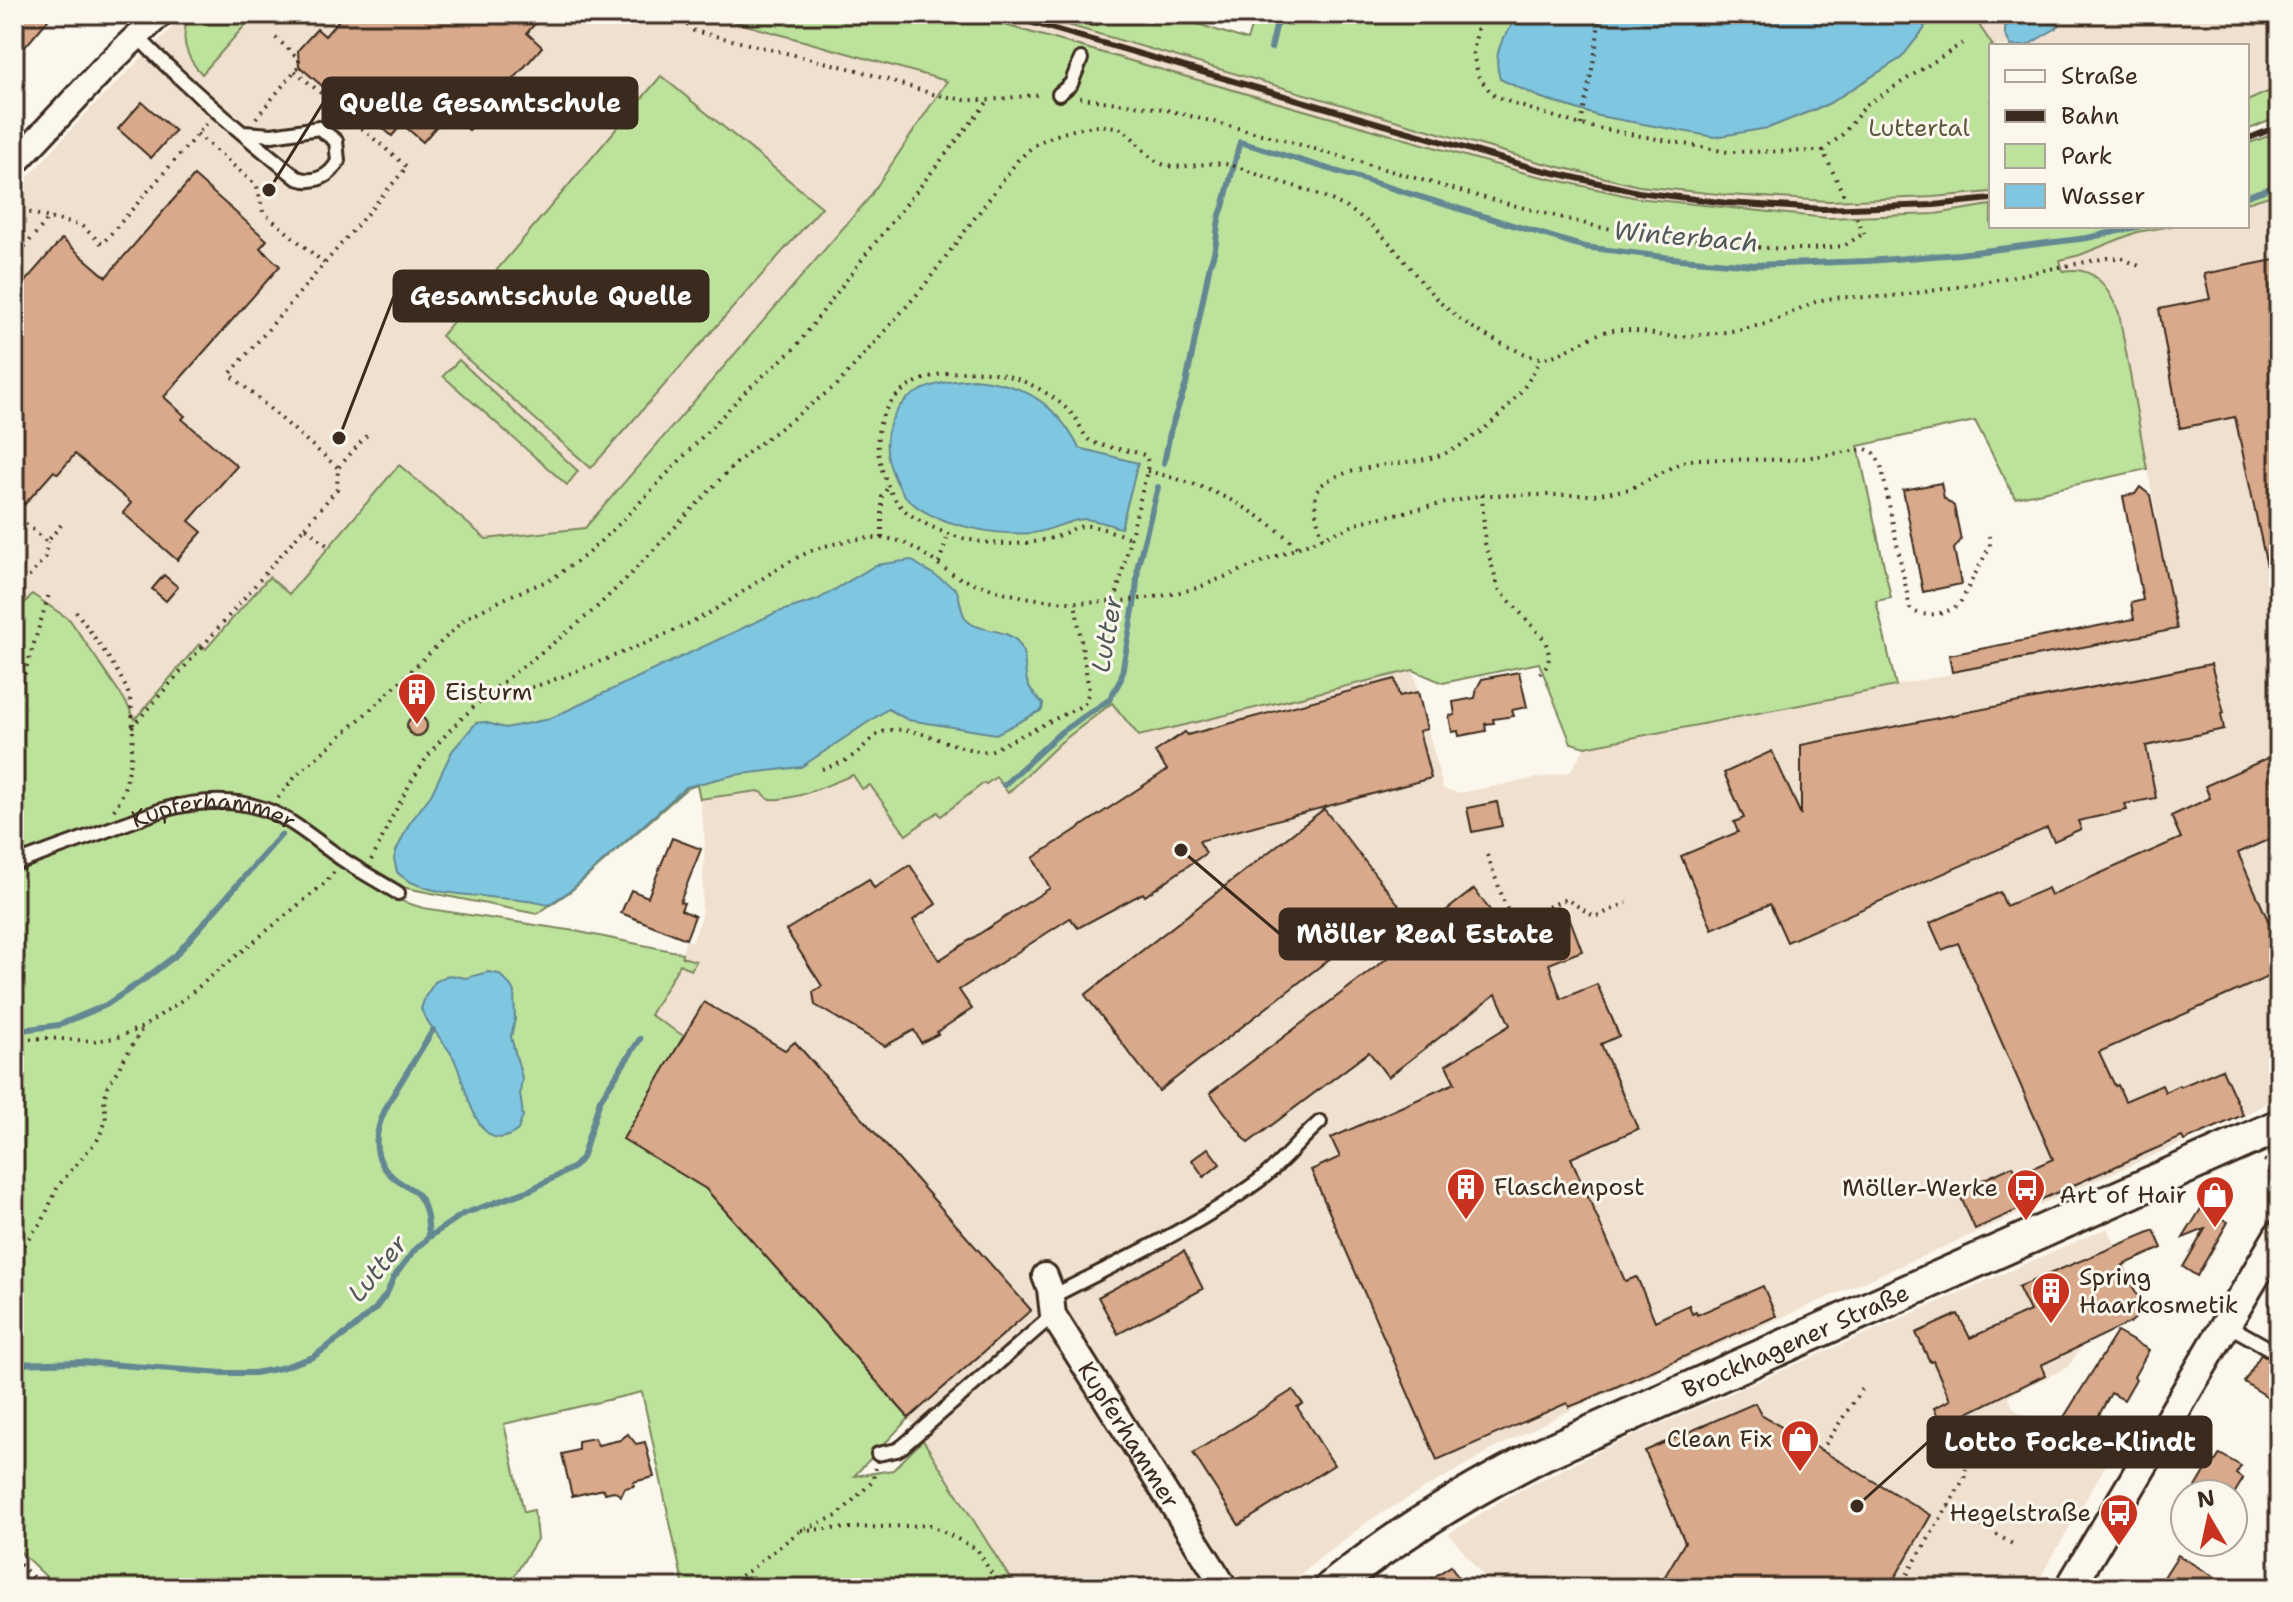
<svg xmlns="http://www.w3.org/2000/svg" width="2293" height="1602" font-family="'Shantell Sans',sans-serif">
<rect width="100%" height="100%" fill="#fbf7ec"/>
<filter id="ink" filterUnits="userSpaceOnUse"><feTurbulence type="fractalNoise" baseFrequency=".0125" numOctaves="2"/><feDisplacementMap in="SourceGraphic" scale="16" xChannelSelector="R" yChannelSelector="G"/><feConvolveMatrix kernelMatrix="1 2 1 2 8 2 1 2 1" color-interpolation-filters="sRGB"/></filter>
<g filter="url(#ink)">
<g fill="#f0e0cf">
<polygon points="186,14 190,14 188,18 202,73 255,14 707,14 947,81 869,197 585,528 486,539 135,719 124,699 70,620 33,594 23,605 14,598 14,193 83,116"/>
<polygon points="966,14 1030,14 1539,162 1639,186 1728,195 1829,201 1933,197 1991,192 1991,205 1935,214 1827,218 1637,198 1525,173"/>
<polygon points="1981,14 2279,14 2279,87 2247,101 2247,46 1993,46 1977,21"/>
<polygon points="2279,193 2279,1095 2244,1116 1574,1408 1486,1453 1370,1520 1320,1558 1286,1588 1016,1588 909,1418 706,1189 623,1139 684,1036 650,1016 680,963 696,962 682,957 685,939 692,942 701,919 705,842 700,799 758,791 807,792 853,775 869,784 938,811 941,815 985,783 986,784 997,777 1008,793 1060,743 1112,703 1139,736 1413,670 1443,789 1459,793 1570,772 1585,747 2177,629 2119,313 2097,277 2076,269 2062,272 2060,259 2080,255 2137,232 2172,226 2247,226 2247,203"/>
<polygon points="2107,1228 2136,1294 2084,1342 2068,1367 2008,1396 2014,1409 2107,1463 2034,1588 1493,1588 1449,1534 1509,1496 1606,1448"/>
</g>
<g fill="#bde29c" stroke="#7c865d" stroke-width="2">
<path d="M190 14H255L202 74C185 57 179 36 190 14Z"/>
<path d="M707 14H966L1525 173 1637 198 1827 218 1935 214 1991 205V226H2172L2137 232 2080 255 2060 260 2063 271C2095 265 2107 286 2119 313L2147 469 2015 498 1975 421 1858 446 1891 598 1876 601 1896 686 1585 747 1571 743 1539 663 1443 683 1413 670 1139 736 1112 703 1060 743 1008 793 996 777 986 784 984 783 941 816 938 812 906 835 870 785 862 789 853 775C827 785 796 801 768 799L763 793 758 791 700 799 697 785 686 789 571 891 537 914 401 887 395 899 423 908 575 931 682 953V957L696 961 691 970 680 964 650 1015 684 1036 624 1139 706 1189 909 1418 854 1476 893 1470 923 1440 1016 1588H684L642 1392 504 1424 524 1512 534 1510 537 1539 507 1588H58L14 1546V598L23 605 32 594 70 620 124 699 135 719 199 644 206 649 269 577 289 594 399 465 486 539 585 528 869 198 947 81Z"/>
<polygon points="1030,14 1167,14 1247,40 1255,14 1520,14 1502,40 1501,79 1539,97 1599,116 1768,128 1828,104 1901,58 1924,29 1927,14 1981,14 1977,22 1993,46 1991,46 1991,192 1933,197 1829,201 1728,195 1639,186 1539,162"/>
<polygon points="661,76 822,207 591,468 441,336"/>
<polygon points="2279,87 2279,117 2247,130 2247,101"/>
<polygon points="2279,132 2279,193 2247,203 2247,144"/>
<polygon points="459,360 578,471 567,485 443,376"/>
</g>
<g fill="#7fc6e0" stroke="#648892" stroke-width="2">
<path d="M1520 14H1927L1924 29 1901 58 1828 104 1768 128 1715 137 1599 116 1539 97 1500 79C1491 51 1504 36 1520 14Z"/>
<polygon points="2025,14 2056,14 2059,24 2055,29 2026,46 2011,46 2005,34 2005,27"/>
<path d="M973 379C1023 383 1056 403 1079 448L1138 463 1121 528C1110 525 1097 520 1085 519 1074 518 1048 532 1032 533 998 536 935 525 910 501 901 493 895 480 891 469 883 446 885 426 900 406 917 385 948 381 973 379Z"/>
<path d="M911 560 956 589C961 598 960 612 966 619 975 632 1005 628 1017 641 1028 653 1023 671 1028 684 1031 692 1038 698 1043 704L1042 710 996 734 908 720 888 709 801 767 734 775 686 787 571 890 548 905C508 893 426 902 397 872L394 859 396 851 409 824 431 795 452 751 476 723 484 722 505 728 549 719 775 613 817 600 876 565Z"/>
<path d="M488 972 499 974 511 986 514 992 515 1019 511 1037 522 1078 520 1093 523 1116 518 1130C475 1164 466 1077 452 1055 442 1039 429 1027 421 1009L425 997 435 982 448 975 466 978Z"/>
</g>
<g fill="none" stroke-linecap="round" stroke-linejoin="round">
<g stroke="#648892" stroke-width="6">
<polyline points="1271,48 1279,14"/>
<polyline points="2247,196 2279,185"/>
<path d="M1164 463 1171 428 1186 384 1210 264C1220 244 1214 225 1223 207L1240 142 1585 247 1680 259 1754 265 1868 261 1959 254 2087 238 2141 226"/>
<polyline points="1004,785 1061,732 1109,700 1121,679 1136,593 1138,565 1158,487"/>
<polyline points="14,1031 59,1025 106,1005 146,978 175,956 281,835"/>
<path d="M429 1237C428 1221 427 1202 414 1191 407 1186 399 1183 393 1177 359 1148 385 1107 404 1077 414 1061 423 1046 433 1030"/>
<polyline points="14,1364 81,1362 223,1373 254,1373 281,1368 313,1357 351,1330 375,1309 387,1293 394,1277 412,1253 429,1237 463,1214 530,1190 574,1167 582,1158 600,1100 640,1039"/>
</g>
</g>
<g fill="#d8a98a" stroke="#3b2a1e" stroke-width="2">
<polygon points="14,14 53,14 14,60"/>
<polygon points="344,14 543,14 527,33 542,47 469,130 448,113 423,142 402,124 392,136 333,85 328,91 299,66 298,50 317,29 325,36"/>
<polygon points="142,102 175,131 151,158 118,129"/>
<polygon points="194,176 267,240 260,248 280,266 164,397 185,416 182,419 237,466 189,521 202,532 177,560 123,513 131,503 75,454 58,474 54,471 24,505 14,497 14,294 62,239 106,277"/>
<polygon points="2279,259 2279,590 2272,590 2235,417 2180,428 2159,309 2210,299 2204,274"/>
<polygon points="1941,483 1944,498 1954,506 1961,540 1954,549 1961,584 1923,592 1903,490"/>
<polygon points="2140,487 2150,495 2177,629 1952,672 1949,655 2134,619 2131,603 2143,600 2123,496 2135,494"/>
<polygon points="164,575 178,587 166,601 152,589"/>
<polygon points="2211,664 2224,713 2221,714 2224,729 2146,746 2156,798 2125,804 2127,810 2078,821 2081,829 2054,841 2047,828 1787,942 1770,904 1712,929 1681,856 1738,832 1734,822 1744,818 1724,773 1772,751 1801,815 1801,745"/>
<polygon points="1519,672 1527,707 1512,710 1514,716 1493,719 1494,723 1485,724 1486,731 1459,736 1458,731 1452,732 1449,716 1455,715 1453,702 1475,698 1477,688 1482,679"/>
<polygon points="1395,679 1399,696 1418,692 1427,729 1419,731 1431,778 1199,841 1206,853 1145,896 1143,893 1078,928 1070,918 959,990 972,1009 937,1032 938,1034 921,1043 914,1030 885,1046 815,1005 813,992 822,986 786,930 869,879 874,888 910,865 936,904 913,920 939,960 1050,888 1033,858 1167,770 1155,752 1185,732 1187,735"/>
<circle cx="417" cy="726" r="10"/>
<polygon points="2279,753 2279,835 2238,853 2279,945 2279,972 2099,1052 2115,1086 2118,1085 2125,1101 2162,1085 2165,1092 2179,1085 2180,1087 2222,1069 2243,1115 2184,1141 2182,1137 2148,1152 1975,1229 1958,1191 2013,1166 2017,1175 2053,1159 1958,943 1942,950 1930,923 2000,892 2006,906 2048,888 2051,895 2181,838 2171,816 2210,798 2205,786"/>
<polygon points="1497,802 1502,826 1472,832 1467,808"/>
<polygon points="1324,809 1399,905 1159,1091 1085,995"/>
<polygon points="672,838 701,849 680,902 684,903 681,910 695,916 686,939 621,913 631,890 648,897"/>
<polygon points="1474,889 1510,937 1568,914 1582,951 1549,964 1561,999 1597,984 1614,1023 1619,1036 1601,1044 1638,1129 1571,1158 1625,1281 1637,1277 1655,1321 1689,1305 1692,1314 1696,1312 1697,1315 1763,1286 1776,1316 1584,1401 1569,1407 1567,1403 1437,1460 1311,1170 1340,1157 1331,1138 1455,1083 1446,1065 1510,1025 1496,994 1388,1077 1369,1052 1248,1143 1210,1093 1444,915 1443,913"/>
<polygon points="704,1002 785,1050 795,1042 1031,1310 909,1418 706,1189 623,1139"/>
<polygon points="1208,1148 1220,1164 1204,1177 1192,1160"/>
<polygon points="2202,1207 2228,1222 2197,1276 2183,1267 2205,1229 2183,1238"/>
<polygon points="2154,1230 2162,1248 2123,1265 2136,1294 2147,1308 2131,1322 2041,1365 2045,1375 1942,1426 1934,1408 1950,1400 1933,1361 1930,1362 1916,1333 1958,1314 1970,1338 2030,1311 2018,1287"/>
<polygon points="1184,1251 1203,1289 1118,1334 1098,1297"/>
<polygon points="2117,1332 2149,1350 2134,1377 2136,1379 2124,1400 2111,1393 2087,1437 2061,1422"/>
<polygon points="2261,1354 2279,1363 2279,1404 2244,1382"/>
<polygon points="1293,1390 1303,1404 1297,1407 1334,1465 1239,1525 1193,1453"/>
<polygon points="1755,1403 1761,1415 1931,1515 1889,1588 1658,1588 1685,1542 1645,1451"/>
<polygon points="628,1434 636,1444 645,1442 654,1477 633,1482 634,1486 625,1488 621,1496 614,1491 605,1493 604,1489 572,1496 562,1454 578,1450 578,1441 594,1438 598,1445 620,1440"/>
<polygon points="2220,1454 2241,1466 2236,1474 2243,1479 2234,1494 2209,1494 2196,1487 2212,1460 2215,1462"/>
<polygon points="2178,1555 2233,1588 2157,1588"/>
<polygon points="1451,1566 1465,1588 1417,1588"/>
</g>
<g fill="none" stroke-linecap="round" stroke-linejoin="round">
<g stroke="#3b2a1e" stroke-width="18">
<g id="service">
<polyline points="1093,18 1095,14"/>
<path d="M137 36C186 87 242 134 297 178 314 184 330 177 338 161L336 141 319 128 272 135 244 133"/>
<polyline points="1059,94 1071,84 1081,59"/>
<path id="s1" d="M14 864 162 810C199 800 242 797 278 815 302 827 322 846 345 861 362 872 380 882 398 893"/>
<path d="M1051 1297C1121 1261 1194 1228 1257 1182 1281 1165 1298 1141 1320 1122"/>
<polyline points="2226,1324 2279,1354"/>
<polyline points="878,1454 897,1450 903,1446 1053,1315"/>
</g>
</g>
<g stroke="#3b2a1e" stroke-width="30">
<g id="minor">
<polyline points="14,164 103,69 160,14"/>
<path id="s2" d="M1045 1276 1050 1289 1053 1315 1225 1588"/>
</g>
</g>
<g stroke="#3b2a1e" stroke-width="34">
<polyline id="tertiary" points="2070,1588 2279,1235"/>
</g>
<g stroke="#3b2a1e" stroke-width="38">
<g id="secondary">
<path id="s3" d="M1331 1588C1396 1535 1467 1492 1542 1454L2279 1126"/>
</g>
</g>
<g stroke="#3b2a1e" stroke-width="4" stroke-dasharray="2 6" stroke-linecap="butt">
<polyline points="675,14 694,31 857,70 933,94 964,100 989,100 1043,94"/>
<polyline points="1484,14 1477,30 1473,54 1479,77 1492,94 1514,104 1581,125 1728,152 1823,151 1846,200"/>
<polyline points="295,71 407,167 230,374 338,468"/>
<polyline points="1080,98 1163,109 1273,137 1474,195 1598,227 1737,246 1784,249 1810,249 1844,246 1864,233"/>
<polyline points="256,118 299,66 299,59 274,36"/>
<path d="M1581 125C1587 88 1598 52 1599 14"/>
<polyline points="197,134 257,186 263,212 324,263"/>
<polyline points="1823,151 1843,134 1866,105 1966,41"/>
<polyline points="14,208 49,218"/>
<polyline points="1856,218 1867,239"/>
<polyline points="14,259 49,218 82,226 102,244 208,122"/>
<path d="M1147 471C1204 484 1255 506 1298 548"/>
<path d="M1482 495 1485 543 1499 589 1544 639C1551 654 1552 668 1535 676"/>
<polyline points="14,513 47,542 61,525"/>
<polyline points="305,527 337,489 338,468 367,435"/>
<polyline points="882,538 882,497 888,487"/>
<path d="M1322 538C1319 525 1311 503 1318 490 1331 466 1410 464 1435 457 1475 445 1525 397 1540 359"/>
<polyline points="939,563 948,535"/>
<polyline points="29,577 45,557 47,542"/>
<path d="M1115 601 1147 471 1148 462 1146 456C1132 449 1097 448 1088 439 1083 434 1080 425 1076 419 1060 398 1029 381 1004 375 990 371 976 371 962 372 902 373 861 414 884 475 887 484 891 494 897 502 908 517 931 527 948 534 982 545 1021 548 1055 537 1065 534 1074 527 1084 526 1098 525 1117 534 1131 538"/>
<path d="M76 611C92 635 116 665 127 690 139 718 132 787 113 811"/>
<polyline points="202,647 305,527 329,547"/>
<path d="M492 693C526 694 560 677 591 665 637 647 686 628 729 601 760 581 792 555 829 545 849 540 876 535 895 540 919 546 937 566 958 577 968 582 981 585 992 589 1058 609 1131 605 1197 588L1364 521 1482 495H1594L1630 489 1682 462 1696 459 1791 460 1866 449 1874 453 1881 465 1910 608C1921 620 1949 614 1960 603L1990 546 1989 536"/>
<polyline points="14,696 24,676 49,594"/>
<polyline points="132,727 202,647 206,649"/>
<path d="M822 769C832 766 843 763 851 757 864 749 871 735 886 731 917 723 963 755 990 751L1079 707 1086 702 1089 690 1075 602"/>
<polyline points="278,798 296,776 381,700 466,618 512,595 552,579 586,555 621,522 748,389 795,348 867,253 989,100"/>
<polyline points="1487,855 1512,923 1566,899 1595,917 1627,903"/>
<path d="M371 860C378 849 382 838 387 827 400 802 414 774 431 752 477 694 542 656 597 607L629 576 729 470 750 451 838 384 921 290 1018 160C1026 153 1032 146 1042 141 1061 132 1103 119 1123 130 1139 140 1145 159 1165 165 1185 170 1205 161 1225 164 1238 166 1252 173 1265 177 1296 187 1328 195 1355 213 1390 235 1409 271 1438 300 1462 325 1499 344 1531 356 1557 366 1586 332 1615 330 1639 328 1662 339 1687 336 1712 334 1740 331 1764 324 1786 318 1803 304 1826 299 1848 295 1870 299 1892 296 1964 288 2035 271 2107 258H2121L2144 268"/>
<polyline points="14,1040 45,1038 94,1041 115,1038 143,1027 185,998 325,883 335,871"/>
<polyline points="2264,1160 2275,1165 2279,1181"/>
<polyline points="14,1257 43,1220 58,1186 98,1139 106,1121 104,1099 108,1086 142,1029"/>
<polyline points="1821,1451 1863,1387"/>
<polyline points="1948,1506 2016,1546"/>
<polyline points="801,1530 930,1525 977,1549 1000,1588"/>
<polyline points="14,1559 44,1588"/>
<polyline points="720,1588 750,1570 801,1530 837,1516 872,1482 876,1468"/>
<polyline points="1899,1588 1964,1479 1966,1469"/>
</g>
<use href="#service" stroke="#fbf7ec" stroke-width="12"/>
<use href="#minor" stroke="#fbf7ec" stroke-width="24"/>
<use href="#tertiary" stroke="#fbf7ec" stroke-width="28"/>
<use href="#secondary" stroke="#fbf7ec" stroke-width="32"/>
<g stroke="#3b2a1e" stroke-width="6">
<polyline points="1002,14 1533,168 1638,192 1727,203 1823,209 1934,205 1991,199"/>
<polyline points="2247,139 2279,126"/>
</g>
</g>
</g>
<defs>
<g id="building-pin" transform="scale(2)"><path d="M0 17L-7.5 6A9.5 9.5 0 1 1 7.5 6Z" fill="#c8321e" stroke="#fbf7ec"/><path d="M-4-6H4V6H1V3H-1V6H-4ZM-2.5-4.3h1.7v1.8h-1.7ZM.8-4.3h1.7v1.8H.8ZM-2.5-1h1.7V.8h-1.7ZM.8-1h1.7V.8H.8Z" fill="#fff"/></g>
<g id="bus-pin" transform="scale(2)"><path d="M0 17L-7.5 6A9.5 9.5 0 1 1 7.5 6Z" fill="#c8321e" stroke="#fbf7ec"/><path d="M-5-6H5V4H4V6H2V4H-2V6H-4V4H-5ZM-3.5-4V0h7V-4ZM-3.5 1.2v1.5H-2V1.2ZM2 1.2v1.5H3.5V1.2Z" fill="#fff"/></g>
<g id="shop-pin" transform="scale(2)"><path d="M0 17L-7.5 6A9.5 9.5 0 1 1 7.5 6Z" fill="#c8321e" stroke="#fbf7ec"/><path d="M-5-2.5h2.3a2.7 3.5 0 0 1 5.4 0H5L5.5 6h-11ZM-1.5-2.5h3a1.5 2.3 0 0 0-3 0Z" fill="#fff"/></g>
</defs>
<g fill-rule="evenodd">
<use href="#building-pin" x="417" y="692"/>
<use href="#building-pin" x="1466" y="1187"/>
<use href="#bus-pin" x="2026" y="1188"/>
<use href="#shop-pin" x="2215" y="1195"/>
<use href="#building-pin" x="2051" y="1291"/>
<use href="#shop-pin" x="1800" y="1439"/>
<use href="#bus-pin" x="2119" y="1513"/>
</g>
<g text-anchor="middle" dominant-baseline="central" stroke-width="6" stroke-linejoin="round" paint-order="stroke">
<g font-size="24" fill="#5c583e" stroke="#fbf7ec">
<text x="1919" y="128">Luttertal</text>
</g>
<g font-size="24" fill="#3b2a1e" stroke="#fbf7ec" text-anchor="end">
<text x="445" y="692" text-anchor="start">Eisturm</text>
<text x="1494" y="1187" text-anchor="start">Flaschenpost</text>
<text x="1998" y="1188">Möller-Werke</text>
<text x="2187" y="1195">Art of Hair</text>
<text x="2079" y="1277" text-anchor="start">Spring<tspan x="2079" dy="28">Haarkosmetik</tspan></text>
<text x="1772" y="1439">Clean Fix</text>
<text x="2091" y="1513">Hegelstraße</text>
</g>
<g font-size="24" fill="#3b2a1e" stroke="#fbf7ec">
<text stroke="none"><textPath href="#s1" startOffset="210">Kupferhammer</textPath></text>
<text stroke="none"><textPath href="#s3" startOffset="528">Brockhagener Straße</textPath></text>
<text stroke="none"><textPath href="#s2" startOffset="182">Kupferhammer</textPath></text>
</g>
<g font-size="26" font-style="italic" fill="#4f5958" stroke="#fbf7ec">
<text transform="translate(1686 236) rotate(5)">Winterbach</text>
<text transform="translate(1106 634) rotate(-80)">Lutter</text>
<text transform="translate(377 1268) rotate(-51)">Lutter</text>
</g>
</g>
<path fill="none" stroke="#3b2a1e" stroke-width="3" d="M269 190L323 103M339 438L394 296M1181 850L1280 934M1857 1506L1928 1442"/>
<g fill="#3b2a1e" stroke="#fbf7ec" stroke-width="3">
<circle cx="269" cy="190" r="8"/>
<circle cx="339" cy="438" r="8"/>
<circle cx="1181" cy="850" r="8"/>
<circle cx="1857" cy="1506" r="8"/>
</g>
<g fill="#3b2a1e" stroke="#3b2a1e" stroke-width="3">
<rect x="323" y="78" width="314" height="50" rx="8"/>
<rect x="394" y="271" width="314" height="50" rx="8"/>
<rect x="1280" y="909" width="289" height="50" rx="8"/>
<rect x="1928" y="1417" width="283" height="50" rx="8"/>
</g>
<g font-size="26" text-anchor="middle" font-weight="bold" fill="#fff">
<text x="480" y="112">Quelle Gesamtschule</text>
<text x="551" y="305">Gesamtschule Quelle</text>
<text x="1425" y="943">Möller Real Estate</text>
<text x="2070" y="1451">Lotto Focke-Klindt</text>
</g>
<rect width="2293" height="1602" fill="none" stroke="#fbf7ec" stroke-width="48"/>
<rect x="24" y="24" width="2245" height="1554" fill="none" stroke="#3b2a1e" stroke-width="3" filter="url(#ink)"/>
<rect x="1989" y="44" width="260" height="184" fill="#fbf7ec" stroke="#aea59a" stroke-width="2"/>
<rect x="2005" y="70" width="40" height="12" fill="#fbf7ec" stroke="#aea59a" stroke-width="2"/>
<text x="2061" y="84" font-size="24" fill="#3b2a1e">Straße</text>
<rect x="2005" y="110" width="40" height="12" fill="#3b2a1e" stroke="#aea59a" stroke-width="2"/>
<text x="2061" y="124" font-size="24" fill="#3b2a1e">Bahn</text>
<rect x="2005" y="144" width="40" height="24" fill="#bde29c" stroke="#aea59a" stroke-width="2"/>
<text x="2061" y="164" font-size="24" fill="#3b2a1e">Park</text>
<rect x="2005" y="184" width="40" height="24" fill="#7fc6e0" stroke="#aea59a" stroke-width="2"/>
<text x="2061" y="204" font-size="24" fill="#3b2a1e">Wasser</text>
<g transform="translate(2209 1518) rotate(351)"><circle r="38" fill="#fbf7ec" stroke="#aea59a" stroke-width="2"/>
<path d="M0-6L14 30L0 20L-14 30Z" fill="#c8321e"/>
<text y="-12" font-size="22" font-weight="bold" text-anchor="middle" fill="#3b2a1e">N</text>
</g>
</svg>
